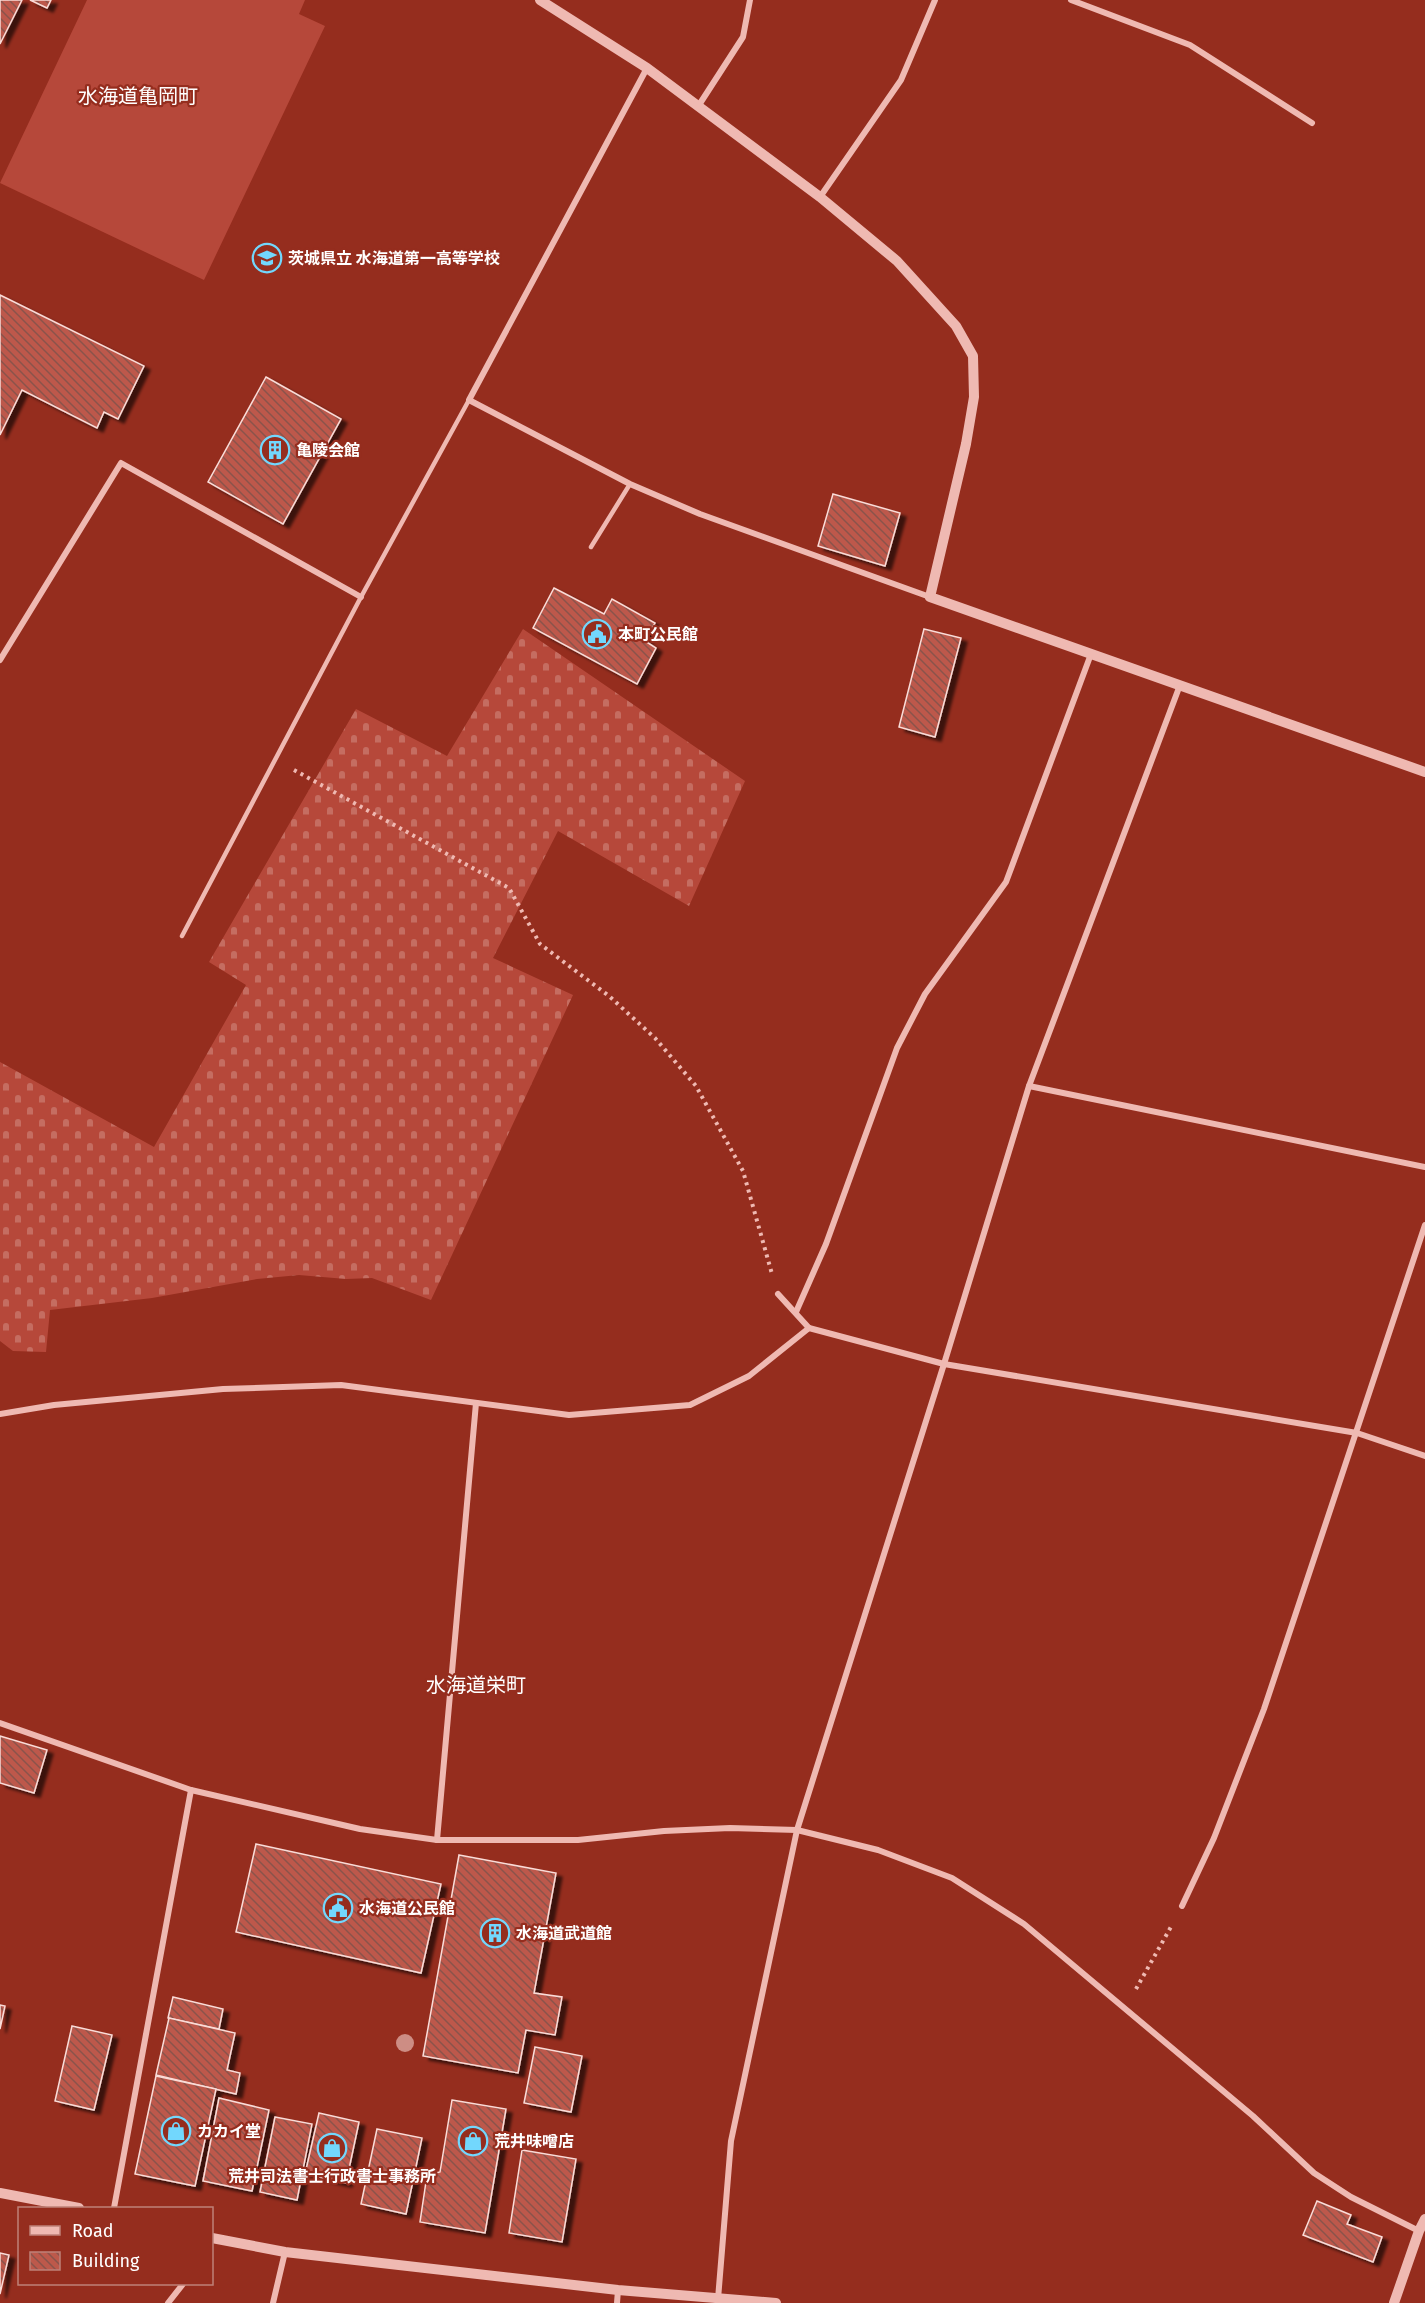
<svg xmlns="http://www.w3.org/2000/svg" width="1425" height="2303" font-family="'Fira Sans','Noto Sans JP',sans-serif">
<defs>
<pattern id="cemetery-stones" width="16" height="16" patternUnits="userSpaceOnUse" patternTransform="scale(1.5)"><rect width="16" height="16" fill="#b6483a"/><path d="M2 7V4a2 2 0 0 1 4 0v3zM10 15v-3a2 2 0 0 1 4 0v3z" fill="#c56d61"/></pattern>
<pattern id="building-back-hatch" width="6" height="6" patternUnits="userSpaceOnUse" patternTransform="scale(1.5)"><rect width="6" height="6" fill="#bd594b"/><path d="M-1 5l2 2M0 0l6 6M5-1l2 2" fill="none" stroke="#8a534b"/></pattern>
<filter id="shadow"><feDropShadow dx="6" dy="4" stdDeviation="1.5" flood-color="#0009"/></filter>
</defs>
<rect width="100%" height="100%" fill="#952d1e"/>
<polygon fill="url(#cemetery-stones)" points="523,629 745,781 689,906 558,831 493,958 573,995 431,1300 372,1278 346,1279 299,1275 257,1279 152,1298 50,1310 46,1352 13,1351 0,1341 0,1062 154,1147 246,985 209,962 356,709 447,756"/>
<polygon fill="#b6483a" points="87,0 305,0 299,14 325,26 204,280 0,183"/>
<g fill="url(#building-back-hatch)" stroke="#fadcd8" stroke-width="1.5" filter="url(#shadow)">
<polygon points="0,0 22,0 0,44"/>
<polygon points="30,0 51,0 47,8"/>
<polygon points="0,295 144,366 118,419 104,412 97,428 22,390 0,435"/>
<polygon points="266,377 341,419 283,524 208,482"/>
<polygon points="833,494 900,513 885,566 818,546"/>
<polygon points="554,588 604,614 612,599 655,623 645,641 656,648 637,684 533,628"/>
<polygon points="924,629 961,638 935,737 899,727"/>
<polygon points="0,1736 47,1750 34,1793 0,1783"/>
<polygon points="256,1844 441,1884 421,1973 236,1932"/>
<polygon points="459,1855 556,1873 534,1993 562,1997 555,2035 526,2030 518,2073 423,2056"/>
<polygon points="173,1997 223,2009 219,2029 168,2018"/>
<polygon points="0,2005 5,2006 0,2029"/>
<polygon points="169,2018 235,2033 227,2070 240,2073 236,2094 156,2075"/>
<polygon points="72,2026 112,2035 94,2110 55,2101"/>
<polygon points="535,2047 582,2056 571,2112 524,2103"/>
<polygon points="156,2076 216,2089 195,2186 135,2174"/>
<polygon points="219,2098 269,2110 252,2191 203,2181"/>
<polygon points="452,2100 506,2109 485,2233 420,2222 427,2175 440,2172"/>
<polygon points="319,2113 359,2122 346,2183 305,2174"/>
<polygon points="275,2117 312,2124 297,2200 260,2192"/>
<polygon points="377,2129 422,2138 406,2214 361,2204"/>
<polygon points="522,2150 576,2159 562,2242 509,2233"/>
<polygon points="1317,2201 1351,2215 1347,2224 1382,2237 1373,2262 1303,2235"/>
<polygon points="0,2253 9,2255 0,2294"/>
</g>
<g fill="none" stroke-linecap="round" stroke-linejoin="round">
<g stroke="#efb9b2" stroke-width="4" stroke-dasharray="3 4.5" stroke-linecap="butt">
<polyline points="294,770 509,888 540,944 609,996 655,1038 696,1086 743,1171 772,1274"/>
<polyline points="1136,1989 1172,1925"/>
</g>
<g stroke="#efb9b2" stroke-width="4.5">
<polyline points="591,547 630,484"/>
<polyline points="182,936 361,597 469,400"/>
</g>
<g stroke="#efb9b2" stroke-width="6">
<polyline points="1071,0 1190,45 1312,123"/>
<polyline points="647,68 469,400 630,484 700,514 930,597"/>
<polyline points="699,105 743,37 750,0"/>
<polyline points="820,197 901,80 935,0"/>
<polyline points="0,660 121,463 361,597"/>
<polyline points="1029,1086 1425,1167"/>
<polyline points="778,1294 809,1328"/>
<polyline points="796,1312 826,1244 897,1048 925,994 1006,882 1091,654"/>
<polyline points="0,1414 54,1405 223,1389 341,1385 569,1415 690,1405 749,1376 809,1328 944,1364 1357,1433 1425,1456"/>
<polyline points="0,1723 191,1790 360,1829 437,1840 578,1840 664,1831 730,1828 797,1830 878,1850 952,1878 1024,1924 1253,2116 1314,2173 1351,2197 1419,2231"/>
<polyline points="437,1840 476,1403"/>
<polyline points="1182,1906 1214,1838 1264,1709 1425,1225"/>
<polyline points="114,2208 191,1790"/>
<polyline points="718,2299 731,2141 797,1830 944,1364 1029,1086 1180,685"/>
<polyline points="168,2303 183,2284"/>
<polyline points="273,2303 285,2252"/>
<polyline points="617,2303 618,2290"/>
</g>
<g stroke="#efb9b2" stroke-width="10">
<polyline points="540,0 647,68 820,197 897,261 956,326 973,356 974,397 966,444 930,597 1425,772"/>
<polyline points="0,2193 79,2208"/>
<polyline points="212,2238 285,2252 618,2290 776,2303"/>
<polyline points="1394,2303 1419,2231 1425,2219"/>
</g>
</g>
<circle fill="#cd8d84" cx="405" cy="2043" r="9"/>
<defs>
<g id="school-ring" transform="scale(1.5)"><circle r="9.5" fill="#952d1e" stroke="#72d7fd" stroke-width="1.5"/><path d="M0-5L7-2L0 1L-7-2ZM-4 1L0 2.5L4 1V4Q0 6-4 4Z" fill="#72d7fd"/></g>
<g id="building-ring" transform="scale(1.5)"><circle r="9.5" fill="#952d1e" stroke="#72d7fd" stroke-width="1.5"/><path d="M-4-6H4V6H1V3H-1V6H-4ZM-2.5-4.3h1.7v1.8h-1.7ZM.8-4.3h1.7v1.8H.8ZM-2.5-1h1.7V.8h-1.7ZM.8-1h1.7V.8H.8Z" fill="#72d7fd"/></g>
<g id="civic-ring" transform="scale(1.5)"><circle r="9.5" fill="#952d1e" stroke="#72d7fd" stroke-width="1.5"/><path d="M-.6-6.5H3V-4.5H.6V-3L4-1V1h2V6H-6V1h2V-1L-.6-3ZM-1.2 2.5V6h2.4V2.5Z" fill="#72d7fd"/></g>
<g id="shop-ring" transform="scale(1.5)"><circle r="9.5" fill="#952d1e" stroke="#72d7fd" stroke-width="1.5"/><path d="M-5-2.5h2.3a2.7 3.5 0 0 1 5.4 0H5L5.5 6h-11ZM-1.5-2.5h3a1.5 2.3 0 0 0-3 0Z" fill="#72d7fd"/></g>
</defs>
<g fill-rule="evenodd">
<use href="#school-ring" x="267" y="258"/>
<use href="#building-ring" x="275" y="450"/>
<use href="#civic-ring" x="597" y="634"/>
<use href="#civic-ring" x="338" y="1908"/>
<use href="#building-ring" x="495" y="1933"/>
<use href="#shop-ring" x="176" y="2131"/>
<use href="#shop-ring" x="473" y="2141"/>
<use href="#shop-ring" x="332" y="2148"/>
</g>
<g text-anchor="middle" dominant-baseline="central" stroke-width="4.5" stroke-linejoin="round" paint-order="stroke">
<g font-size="16" font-weight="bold" fill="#fff" stroke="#952d1e" text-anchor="start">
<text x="288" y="258">茨城県立 水海道第一高等学校</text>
<text x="296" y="450">亀陵会館</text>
<text x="618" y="634">本町公民館</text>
<text x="359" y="1908">水海道公民館</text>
<text x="516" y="1933">水海道武道館</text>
<text x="197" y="2131">カカイ堂</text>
<text x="494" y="2141">荒井味噌店</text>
<text x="332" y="2176" text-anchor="middle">荒井司法書士行政書士事務所</text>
</g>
<g font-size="20" fill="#fff" stroke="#952d1e">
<text x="138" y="96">水海道亀岡町</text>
<text x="476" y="1685">水海道栄町</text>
</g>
</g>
<rect x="18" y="2207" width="195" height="78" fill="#952d1e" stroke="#bf8178" stroke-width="1.5"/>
<rect x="30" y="2226" width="30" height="9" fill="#efb9b2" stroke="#bf8178" stroke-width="1.5"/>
<text x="72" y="2237" font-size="18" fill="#ffffff">Road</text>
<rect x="30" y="2252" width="30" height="18" fill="url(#building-back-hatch)" stroke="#bf8178" stroke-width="1.5"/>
<text x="72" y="2267" font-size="18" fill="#ffffff">Building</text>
</svg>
